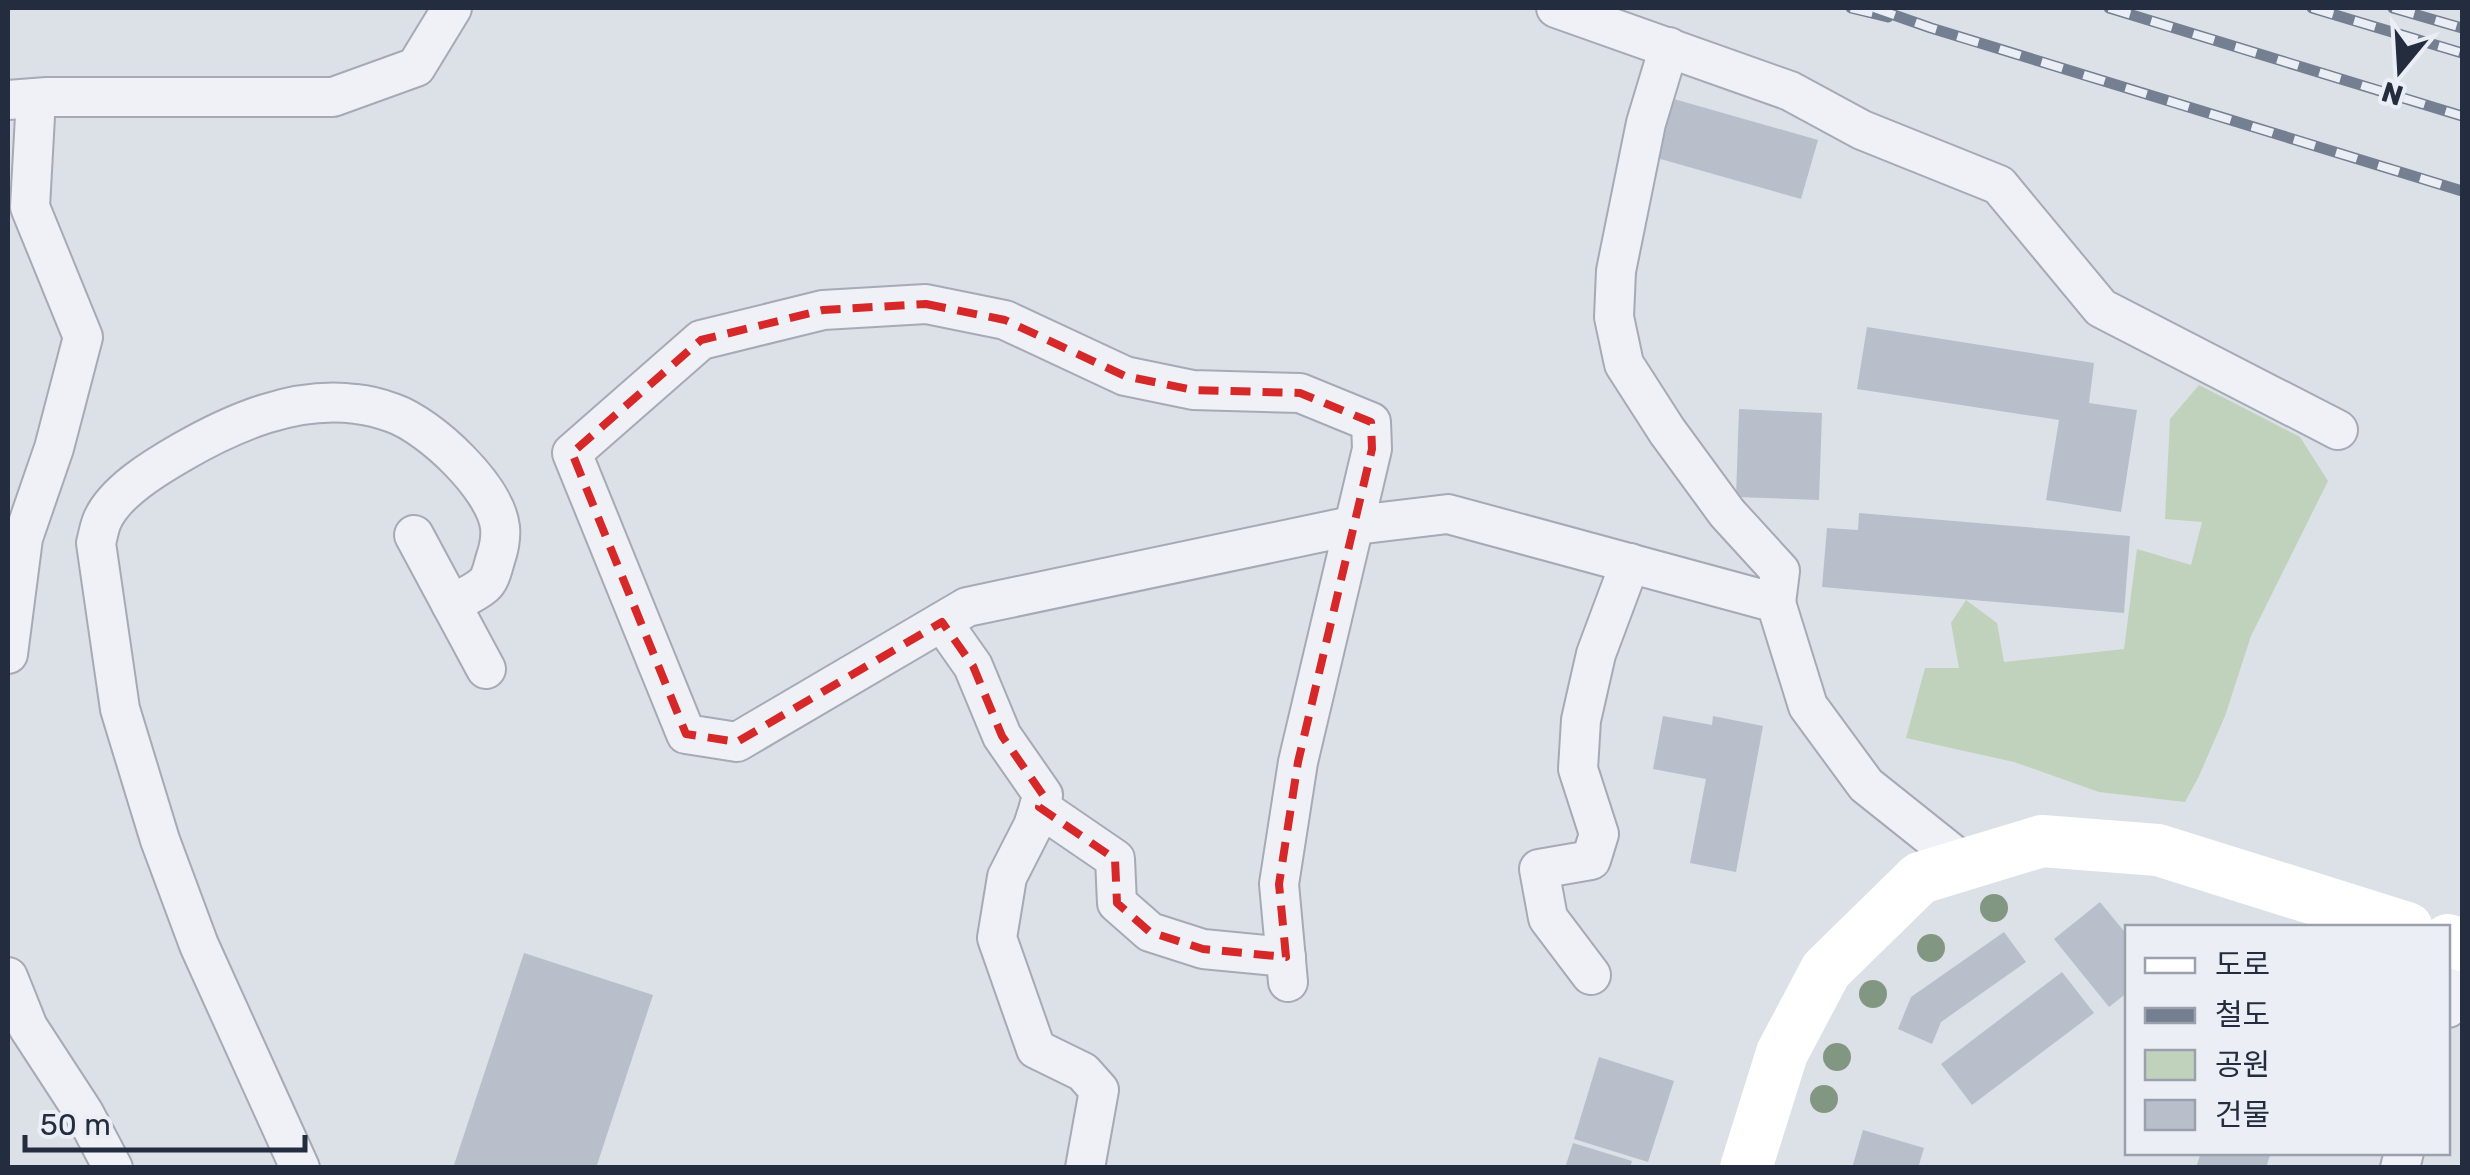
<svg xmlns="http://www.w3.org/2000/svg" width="2470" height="1175" font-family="Rubik,'Noto Sans KR',sans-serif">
<rect width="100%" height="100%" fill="#dce0e7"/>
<polygon fill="#c1d2bc" points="2199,385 2300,437 2328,481 2251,636 2225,716 2199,776 2185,802 2099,792 2014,762 1906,738 1925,668 1959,668 1951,623 1966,600 1997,623 2004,662 2124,649 2137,549 2191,565 2202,522 2165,519 2170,419"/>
<g fill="#b8bfcb">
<polygon points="1667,97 1818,140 1801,199 1650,156"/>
<polygon points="1867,327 2094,363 2089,403 2137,410 2121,512 2046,500 2059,420 1857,389"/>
<polygon points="1739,409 1822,413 1819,500 1736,497"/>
<polygon points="1859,513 2130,536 2124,613 1822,587 1827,528 1858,530"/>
<polygon points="1663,716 1712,725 1713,716 1763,726 1736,872 1690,863 1706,779 1653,769"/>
<polygon points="2100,902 2128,936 2128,992 2109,1007 2054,939"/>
<polygon points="2004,932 2026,962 1941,1022 1932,1044 1898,1029 1911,997"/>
<polygon points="524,953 653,995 596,1168 453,1168"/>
<polygon points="2062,972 2094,1013 1972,1105 1941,1064"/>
<polygon points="1599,1057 1674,1081 1648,1162 1574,1139"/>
<polygon points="1863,1130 1924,1148 1918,1168 1852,1168"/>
<polygon points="1573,1143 1632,1161 1630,1168 1565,1168"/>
<polygon points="2201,1152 2271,1152 2266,1168 2196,1168"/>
</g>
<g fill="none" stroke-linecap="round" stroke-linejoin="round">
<g stroke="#a5aab5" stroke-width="42">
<g id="street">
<polyline points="1556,8 1790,91 1862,130 1999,185 2101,308 2338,430"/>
<polyline points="1669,47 1646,123 1616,271 1614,317 1624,364 1667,431 1727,513 1780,571 1776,603"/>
<polyline points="8,100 47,97 333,97 416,67 452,8"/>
<polyline points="414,535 451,604"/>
<polyline points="942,622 973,666 1002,736 1043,795 1033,826 1007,877 997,938 1036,1049 1083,1072 1099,1090 1085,1168"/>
<polyline points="8,654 23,538 54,448 83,337 30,207 36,98"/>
<polyline points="1039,807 1115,859 1117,903 1150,932 1203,949 1286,957"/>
<polyline points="1591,975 1548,918 1539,869 1591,860 1599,834 1578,769 1581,720 1596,654 1630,563"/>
<polyline points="8,977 28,1027 84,1113 113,1168"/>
<polyline points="1288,982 1279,884 1298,762 1372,449 1371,422 1300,393 1193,390 1125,376 1005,320 926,304 823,310 701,340 572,453 686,734 737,742 967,607 1356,525 1448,514 1776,603 1808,706 1866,785 1965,864"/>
<polyline points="2448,1008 2462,958"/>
<path d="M300 1168 199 945 160 840 120 709 96 543C98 536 99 528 102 521 114 492 156 467 182 452 234 422 295 396 356 404 368 405 382 409 393 413 430 426 495 487 500 527 501 537 499 548 496 557 493 566 491 579 484 585 475 593 461 599 451 604L486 669"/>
<polyline points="2400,1168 2404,1152"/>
</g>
</g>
<use href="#street" stroke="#eff1f6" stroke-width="38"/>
<g stroke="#fff" stroke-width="52">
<polyline points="2448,940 2462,945"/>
<polyline points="1746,1168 1782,1053 1826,970 1920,878 2042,841 2158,850 2407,928"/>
</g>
<g stroke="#747f92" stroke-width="11">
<g id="rail">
<polyline points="1851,8 1888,17"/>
<polyline points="1874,8 1931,28 2462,191"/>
<polyline points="2109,8 2462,116"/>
<polyline points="2312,8 2462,53"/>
<polyline points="2393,8 2462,28"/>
</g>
</g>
<use href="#rail" stroke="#ebeff5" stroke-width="8" stroke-dasharray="22" stroke-linecap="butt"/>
</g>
<g fill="#829782">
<circle cx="1994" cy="908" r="14"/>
<circle cx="1931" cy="948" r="14"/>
<circle cx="1873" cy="994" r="14"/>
<circle cx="1837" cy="1057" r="14"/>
<circle cx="1824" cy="1099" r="14"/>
</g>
<path fill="none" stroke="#d62828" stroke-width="8" stroke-dasharray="20 12" stroke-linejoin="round" d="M926 304 1005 320 1125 376 1193 390 1300 393 1371 422 1372 449 1298 762 1279 884 1286 957 1203 949 1150 932 1117 903 1115 859 1039 807 1043 795 1002 736 973 666 942 622 737 742 686 734 572 453 701 340 823 310Z"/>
<rect width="2470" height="1175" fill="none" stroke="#242d3f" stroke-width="20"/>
<rect x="2125" y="925" width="325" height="230" fill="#ebeff5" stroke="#9ba1ac" stroke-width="2.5"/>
<rect x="2145" y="958" width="50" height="15" fill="#ffffff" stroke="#9ba1ac" stroke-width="2.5"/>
<text x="2215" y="975" font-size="30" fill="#242d3f">도로</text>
<rect x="2145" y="1008" width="50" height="15" fill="#747f92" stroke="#9ba1ac" stroke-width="2.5"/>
<text x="2215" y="1025" font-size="30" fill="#242d3f">철도</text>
<rect x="2145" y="1050" width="50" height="30" fill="#c1d2bc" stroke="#9ba1ac" stroke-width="2.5"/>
<text x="2215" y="1075" font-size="30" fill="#242d3f">공원</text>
<rect x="2145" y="1100" width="50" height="30" fill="#b8bfcb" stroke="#9ba1ac" stroke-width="2.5"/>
<text x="2215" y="1125" font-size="30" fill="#242d3f">건물</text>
<g transform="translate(2400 70) rotate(198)" stroke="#ebeff5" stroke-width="8" paint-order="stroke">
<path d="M0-8L18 38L0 25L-18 38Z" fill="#242d3f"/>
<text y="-15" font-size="28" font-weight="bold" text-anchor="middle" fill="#242d3f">N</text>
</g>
<path d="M25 1135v15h280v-15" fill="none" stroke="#242d3f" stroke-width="5"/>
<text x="40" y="1135" font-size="30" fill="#242d3f" stroke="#ebeff5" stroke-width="8" paint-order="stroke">50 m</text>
</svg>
